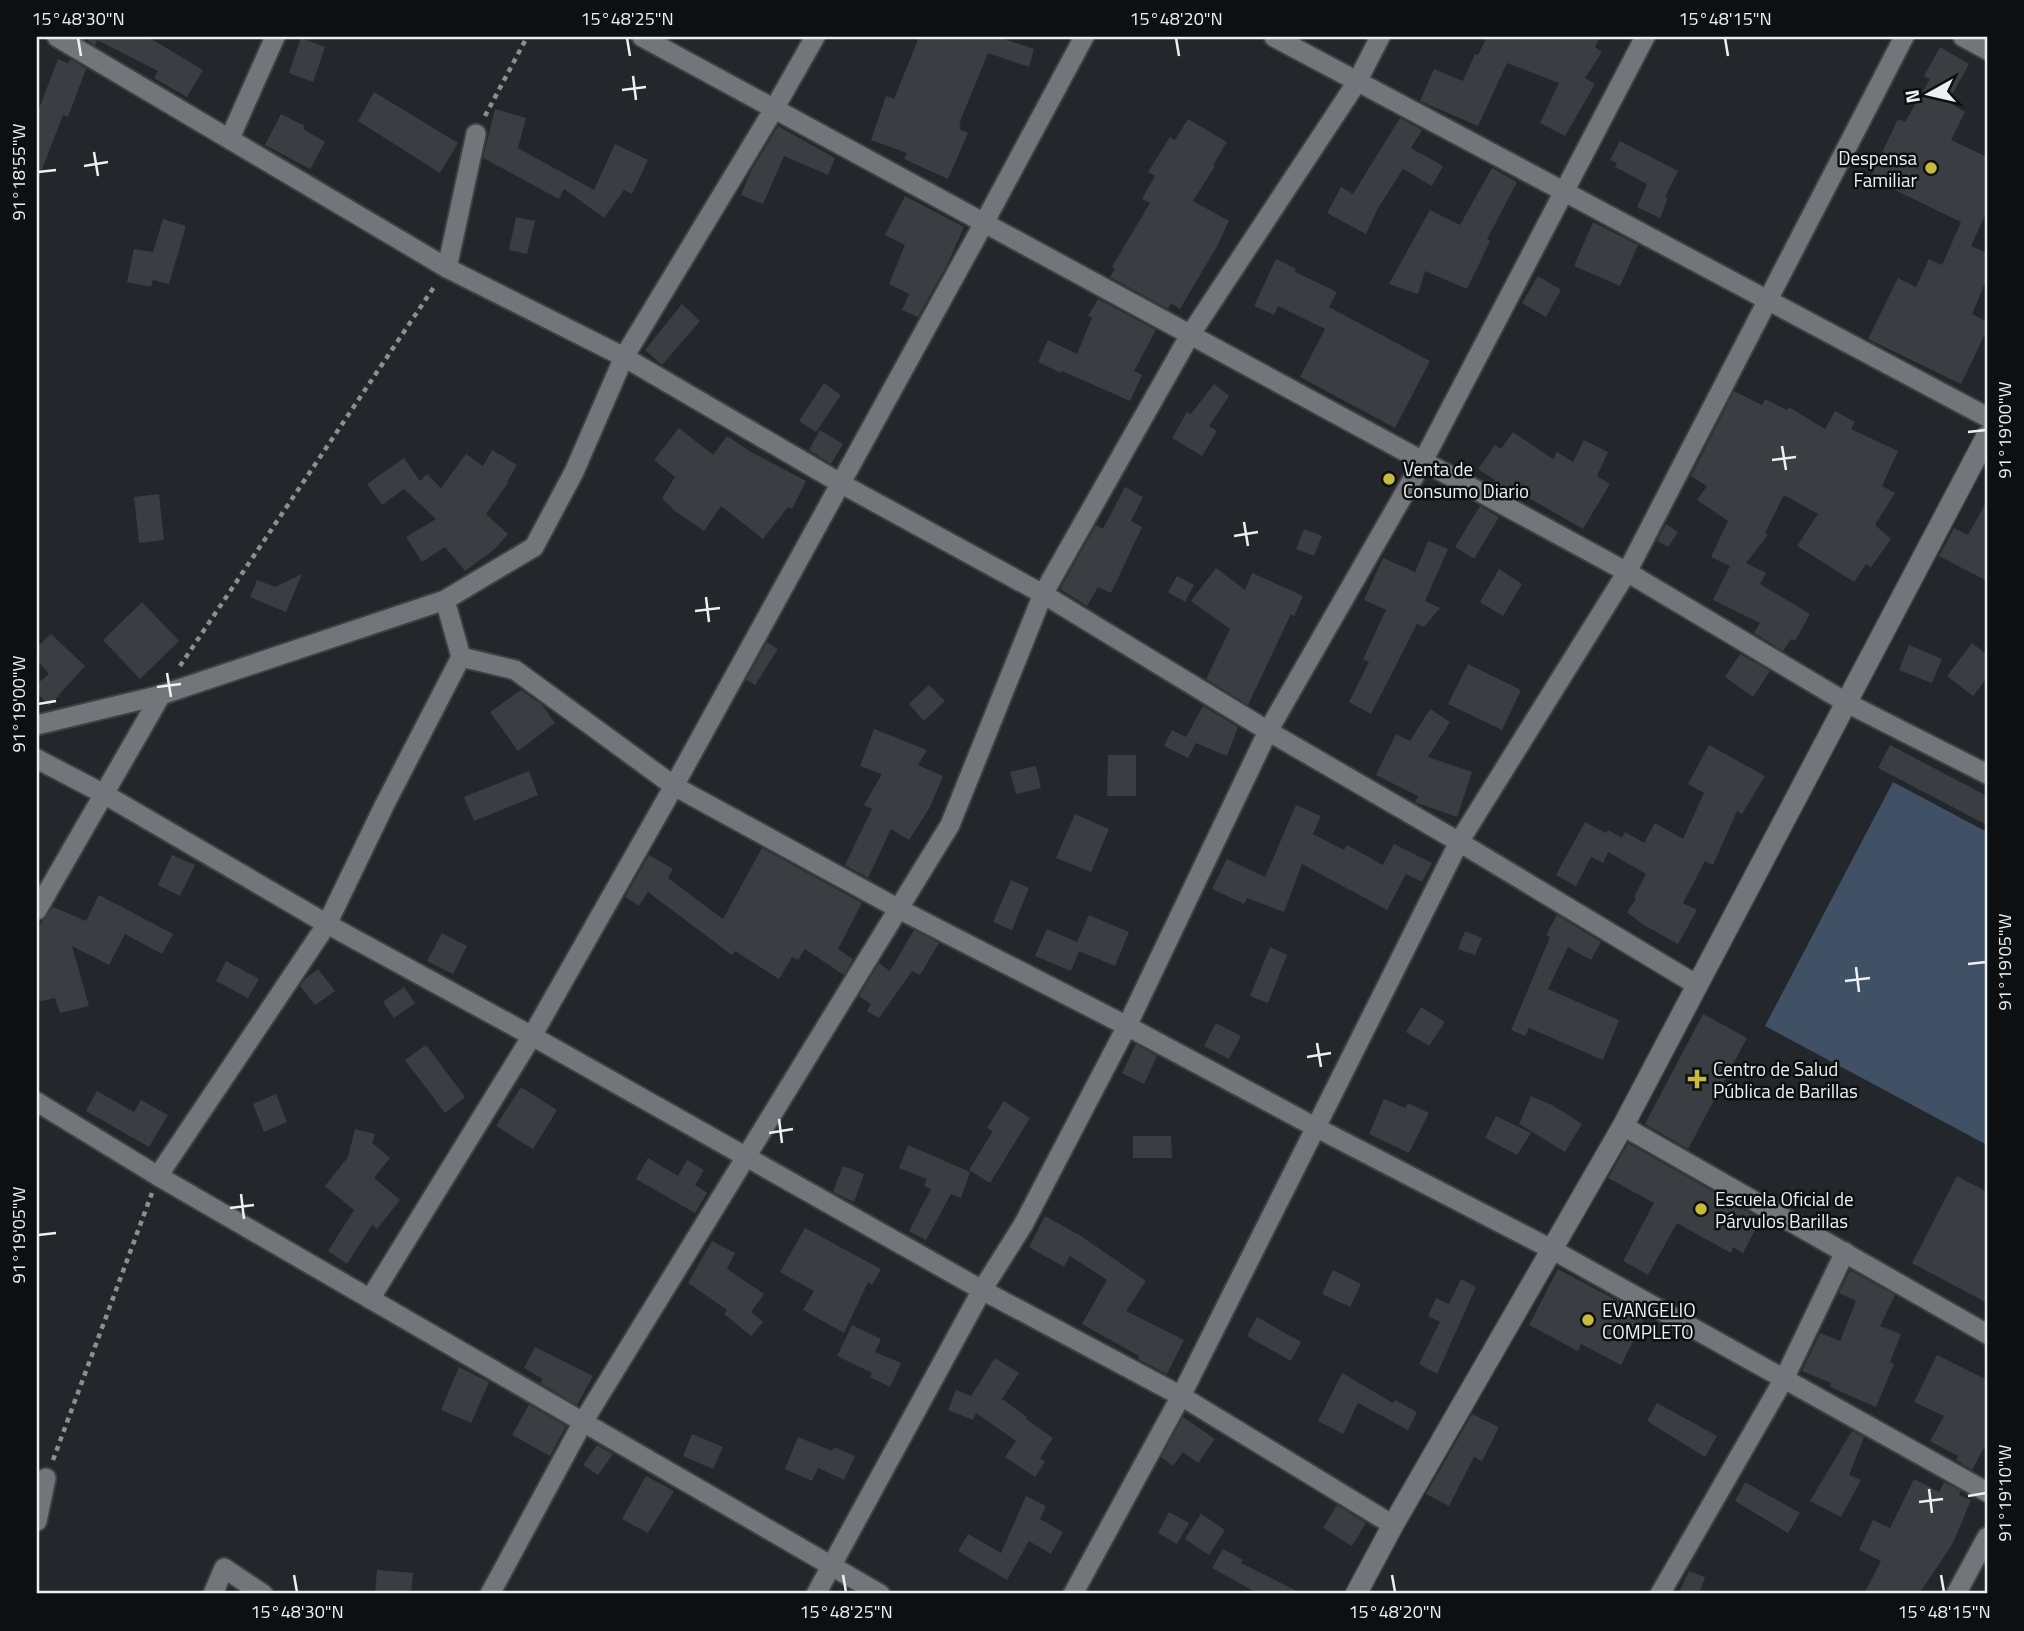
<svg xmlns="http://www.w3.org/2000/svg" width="2024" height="1631" font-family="'Titillium Web',sans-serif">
<rect width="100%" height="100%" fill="#23262a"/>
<polygon fill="#405165" points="1893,782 1987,832 1987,1145 1765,1026"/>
<g fill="#3a3e42">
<polygon points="84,37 148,37 203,70 187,97 154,78 158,71 97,40 95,46"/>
<polygon points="919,37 998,37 1034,49 1029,67 988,53 959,124 961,125 959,129 968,133 948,179 904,159 907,153 871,140 886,96 894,99"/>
<polygon points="1487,37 1600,37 1595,47 1602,52 1585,78 1595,84 1565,136 1540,123 1559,83 1507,63 1478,126 1420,101 1434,69 1463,81 1475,54 1478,55"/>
<polygon points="301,38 325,47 313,82 289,73"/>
<polygon points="1940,47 1969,64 1948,102 1965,112 1951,140 1987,157 1987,211 1971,246 1987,253 1987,278 1972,314 1987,322 1987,330 1961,384 1868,339 1898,278 1916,287 1929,259 1942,265 1961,222 1870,178 1898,119 1905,122 1930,79 1924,76"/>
<polygon points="58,59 68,63 71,59 86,69 68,117 63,115 38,180 37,114"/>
<polygon points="374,92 458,143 440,173 358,121"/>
<polygon points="495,109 526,118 518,148 594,190 615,144 648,160 632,194 624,190 604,218 564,189 559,199 483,158"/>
<polygon points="281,114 305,126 303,129 325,142 310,169 265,145"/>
<polygon points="1400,118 1422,130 1411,148 1443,166 1432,186 1403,169 1378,208 1366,234 1327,213 1341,187 1353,194"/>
<polygon points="1188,119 1227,142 1213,165 1215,166 1193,201 1229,221 1216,248 1180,309 1171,303 1168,309 1110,277 1115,269 1112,267 1150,203 1142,199 1155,176 1148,172 1170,137 1175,140"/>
<polygon points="778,126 835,158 828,175 784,156 763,204 741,195 750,173"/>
<polygon points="1620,141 1678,171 1665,197 1668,198 1660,218 1637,207 1647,184 1615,167 1617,163 1610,160"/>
<polygon points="1492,168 1517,182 1487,239 1490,241 1467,289 1425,271 1418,294 1389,284 1430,210 1460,225"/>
<polygon points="905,196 964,227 947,265 918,317 902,310 909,294 889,284 905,245 885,235"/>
<polygon points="516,217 535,221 527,254 509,250"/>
<polygon points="163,219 186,226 169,284 153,280 151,287 127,282 134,249 153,252"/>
<polygon points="1593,222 1638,245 1620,286 1574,266"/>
<polygon points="1276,259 1296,269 1295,272 1337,292 1329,307 1430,361 1395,428 1300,377 1325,329 1278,306 1274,315 1254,306"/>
<polygon points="1538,276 1561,290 1546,317 1522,303"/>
<polygon points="1098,299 1156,330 1134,371 1142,375 1130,401 1062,371 1061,373 1038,362 1048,340 1077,354 1092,318 1088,316"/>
<polygon points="682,304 700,321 662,365 645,350"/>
<polygon points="824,383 841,395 816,432 799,421"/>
<polygon points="1214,384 1229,396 1209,426 1217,431 1202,456 1172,438 1187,412 1191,414"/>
<polygon points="1734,391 1762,405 1765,399 1787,410 1789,407 1825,429 1835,411 1855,422 1851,429 1898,451 1882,486 1895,493 1875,525 1891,539 1871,567 1866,564 1854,582 1797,546 1818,514 1784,495 1765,533 1768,535 1746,563 1766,573 1760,584 1810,614 1795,641 1791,639 1783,651 1754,633 1760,623 1713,600 1730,566 1711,557 1728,521 1697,500 1707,486 1691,476"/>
<polygon points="679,428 713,455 727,436 751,452 806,481 792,509 788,507 763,539 721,506 704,531 675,511 662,498 675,477 654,460"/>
<polygon points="820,430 843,444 831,464 809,450"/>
<polygon points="1513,432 1553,459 1557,452 1573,462 1584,440 1608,452 1597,476 1610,484 1583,529 1515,490 1512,496 1492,485 1495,480 1478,469 1495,445 1501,449"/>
<polygon points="492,450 517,465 507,482 508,483 486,514 508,534 495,549 465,571 445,547 422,562 406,537 436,519 404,489 382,505 367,484 404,458 420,481 427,474 441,488 466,454 483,466"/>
<polygon points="1125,487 1143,497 1131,521 1142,527 1111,593 1098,587 1087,606 1060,589 1096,525 1103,529"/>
<polygon points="159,494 164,540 139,543 134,497"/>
<polygon points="1987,501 1987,581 1939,556 1954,528 1968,535"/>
<polygon points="1480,506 1499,517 1474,559 1455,547"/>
<polygon points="1666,524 1678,532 1668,547 1657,541"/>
<polygon points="1304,529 1322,536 1314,556 1296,549"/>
<polygon points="1428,541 1448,549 1425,601 1440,608 1424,627 1417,624 1371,714 1349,702 1369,662 1363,659 1386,610 1364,600 1383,558 1415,572"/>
<polygon points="1216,568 1245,590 1252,573 1303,596 1294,616 1291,614 1248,705 1206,679 1230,629 1191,601"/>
<polygon points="1499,569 1522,584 1503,616 1480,602"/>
<polygon points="302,574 286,612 250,597 257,580 275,587"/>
<polygon points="1177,576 1194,585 1185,602 1168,592"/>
<polygon points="142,602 179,641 140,679 103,640"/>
<polygon points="51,634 85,666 49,706 37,692 37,684 49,674 37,660 37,647"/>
<polygon points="767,642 778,649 755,685 746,680"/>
<polygon points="1972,643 1987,655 1987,678 1973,696 1947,676"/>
<polygon points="1909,645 1942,659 1932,683 1899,670"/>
<polygon points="1740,654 1770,671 1753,697 1725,677"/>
<polygon points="1468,664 1521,690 1502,730 1448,704"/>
<polygon points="929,685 945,701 924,721 909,704"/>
<polygon points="521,690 542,705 555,723 518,751 490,712"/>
<polygon points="1203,706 1238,727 1227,756 1196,743 1188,758 1164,746 1172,730 1186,737"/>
<polygon points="1430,709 1450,722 1428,757 1472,772 1457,817 1415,802 1418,796 1376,775 1396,734 1410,741"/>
<polygon points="874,729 927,750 918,765 943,776 930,807 909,840 891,829 868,878 845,865 872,809 864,805 882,774 860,766"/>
<polygon points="1709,745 1765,776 1742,814 1737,811 1713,865 1705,861 1683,903 1697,910 1678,944 1642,924 1627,912 1636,899 1634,897 1646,874 1608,852 1603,863 1591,857 1576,886 1556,875 1585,822 1606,833 1608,830 1622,838 1625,832 1644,843 1655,823 1683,839 1704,793 1688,784"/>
<polygon points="1890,745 1987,796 1987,825 1878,768"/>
<polygon points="1108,755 1136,755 1136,796 1107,796"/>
<polygon points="1036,766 1041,788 1016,794 1010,772"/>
<polygon points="529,771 538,795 474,821 464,797"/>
<polygon points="1296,805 1321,816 1313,834 1344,850 1347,845 1383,865 1394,844 1432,863 1422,882 1406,874 1387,910 1302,864 1284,912 1247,898 1244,904 1212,889 1227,859 1265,877"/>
<polygon points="1075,814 1109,829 1091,872 1056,858"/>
<polygon points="762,848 862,903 838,949 853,959 844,975 805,949 798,960 792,957 779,979 735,951 732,955 648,892 639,906 625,897 649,855 673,869 668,878 723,919"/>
<polygon points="172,855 195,865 180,896 158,885"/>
<polygon points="1011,880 1029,888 1012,930 993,922"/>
<polygon points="99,895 173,934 162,954 125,934 109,965 72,946 89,1006 60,1013 55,998 37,1002 37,928 53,907 86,921"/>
<polygon points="1089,915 1129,932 1115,966 1079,951 1071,971 1035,956 1047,929 1077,942"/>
<polygon points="1557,915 1601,942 1591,960 1568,947 1548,989 1619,1020 1603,1060 1529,1028 1525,1036 1511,1030 1550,937 1546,935"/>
<polygon points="914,930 939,943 920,975 912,971 879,1018 867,1011 871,1004 859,996 879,963 890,971"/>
<polygon points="1465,931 1482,938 1475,955 1458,949"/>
<polygon points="442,933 467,946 453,974 427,961"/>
<polygon points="1270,947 1287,955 1268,1003 1250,996"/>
<polygon points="226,961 259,979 248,998 216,981"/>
<polygon points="318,969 335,991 315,1005 300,986 305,979"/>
<polygon points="404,987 415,1003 394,1018 383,1002"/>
<polygon points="1421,1007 1445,1022 1429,1046 1406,1032"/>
<polygon points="1703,1014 1747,1038 1688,1149 1645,1124"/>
<polygon points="1216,1023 1241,1036 1229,1059 1204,1046"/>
<polygon points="1136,1044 1157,1056 1144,1084 1122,1073"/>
<polygon points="426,1045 465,1097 445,1113 405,1060"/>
<polygon points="521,1087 557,1110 533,1149 496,1126"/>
<polygon points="97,1091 134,1112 141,1100 168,1115 149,1147 86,1111"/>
<polygon points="276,1094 287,1122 264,1132 253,1104"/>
<polygon points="1531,1096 1552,1105 1582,1124 1565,1152 1519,1124"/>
<polygon points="1384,1099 1405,1108 1408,1103 1429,1113 1409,1153 1369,1134"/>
<polygon points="1004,1101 1030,1118 990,1183 969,1170 993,1131 987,1128"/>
<polygon points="1496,1116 1531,1133 1517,1155 1485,1138"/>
<polygon points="355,1129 375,1134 372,1143 390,1158 374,1178 400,1200 377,1229 372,1225 347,1264 328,1251 354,1210 325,1186 348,1157"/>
<polygon points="1133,1136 1171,1136 1172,1158 1133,1158"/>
<polygon points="1628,1143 1761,1219 1743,1253 1733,1247 1731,1253 1677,1223 1648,1275 1623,1261 1654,1203 1608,1178"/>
<polygon points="908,1145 970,1172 961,1198 951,1194 926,1240 909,1231 931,1189 924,1186 927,1179 899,1168"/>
<polygon points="648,1158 678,1176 687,1160 704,1170 695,1185 707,1193 695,1213 636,1179"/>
<polygon points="843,1166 864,1174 854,1202 833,1192"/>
<polygon points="1957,1176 1987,1192 1987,1303 1912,1263"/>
<polygon points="1045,1216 1081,1236 1146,1281 1126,1311 1184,1340 1167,1374 1138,1359 1139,1356 1082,1324 1107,1280 1070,1256 1064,1267 1029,1247"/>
<polygon points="805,1228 881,1269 872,1285 868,1282 844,1333 803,1310 814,1291 780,1272"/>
<polygon points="712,1241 735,1253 727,1269 764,1294 751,1312 763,1322 751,1336 724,1314 727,1310 688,1283"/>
<polygon points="1558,1269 1646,1316 1621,1365 1581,1344 1578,1351 1529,1325"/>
<polygon points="1333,1270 1361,1284 1350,1307 1322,1294"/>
<polygon points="1850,1270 1895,1295 1880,1326 1901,1334 1890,1362 1894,1364 1876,1407 1830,1387 1831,1383 1802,1371 1820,1333 1840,1341 1856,1301 1839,1293"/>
<polygon points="1461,1279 1476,1287 1437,1374 1419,1364 1440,1322 1428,1316 1436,1298 1449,1304"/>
<polygon points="1257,1317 1301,1342 1291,1361 1247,1336"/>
<polygon points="852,1325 881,1339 875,1352 901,1363 890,1387 870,1377 872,1373 837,1356"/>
<polygon points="535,1347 593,1376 577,1405 540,1383 543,1379 524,1368"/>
<polygon points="1937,1355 1987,1380 1987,1442 1972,1470 1956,1460 1958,1456 1930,1441 1944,1416 1914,1402"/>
<polygon points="995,1358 1019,1373 1002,1399 1027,1417 1026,1419 1053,1438 1040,1458 1045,1462 1035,1477 1005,1457 1016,1441 976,1413 973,1420 948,1410 956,1390 971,1396"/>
<polygon points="459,1367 489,1382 471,1423 441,1410"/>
<polygon points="1342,1373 1393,1403 1395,1400 1417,1412 1408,1430 1358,1403 1343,1434 1318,1421"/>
<polygon points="1657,1403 1717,1436 1705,1457 1647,1421"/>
<polygon points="529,1405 566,1426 550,1456 512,1435"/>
<polygon points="1472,1414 1499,1427 1482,1461 1474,1457 1449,1506 1426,1494"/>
<polygon points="1183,1417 1215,1439 1198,1463 1183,1452 1173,1466 1161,1457"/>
<polygon points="1852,1431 1864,1437 1849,1475 1861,1480 1841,1517 1810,1501"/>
<polygon points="692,1434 723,1447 713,1469 683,1456"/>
<polygon points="798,1437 832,1451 834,1447 855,1456 844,1480 818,1468 812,1481 785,1469"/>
<polygon points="597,1445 613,1454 598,1475 583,1465"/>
<polygon points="646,1476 674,1491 648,1533 622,1519"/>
<polygon points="1914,1479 1939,1492 1944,1482 1961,1491 1959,1495 1971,1500 1953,1543 1919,1594 1864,1594 1881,1561 1859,1550 1873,1520 1890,1528"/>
<polygon points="1745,1482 1800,1513 1788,1533 1735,1501"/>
<polygon points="1026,1496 1046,1506 1040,1519 1063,1532 1051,1554 1029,1541 1007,1580 958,1551 968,1534 1001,1553"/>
<polygon points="1337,1505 1366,1523 1352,1546 1323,1528"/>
<polygon points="1169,1512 1189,1523 1177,1544 1158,1533"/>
<polygon points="1201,1514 1225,1530 1209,1555 1185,1539"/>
<polygon points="1223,1549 1243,1560 1241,1563 1303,1594 1259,1594 1212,1568"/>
<polygon points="377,1570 413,1573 411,1594 375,1594"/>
<polygon points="1689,1571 1705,1577 1699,1594 1678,1594"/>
</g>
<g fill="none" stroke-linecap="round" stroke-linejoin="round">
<g stroke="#3e4044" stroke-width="23">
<g id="street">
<polyline points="57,37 447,268 624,357 840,483 1043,594 1268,731 1459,842 1697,985"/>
<polyline points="642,37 1627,572 1847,703 1987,774"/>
<polyline points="1274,37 1987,417"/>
<polyline points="1963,37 1987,50"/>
<polyline points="230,138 275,37"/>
<polyline points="447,268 476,134"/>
<polyline points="461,657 515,670 674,786 899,909 1127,1026 1317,1128 1553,1250 1987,1492"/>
<polyline points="37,725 161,695 445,600 534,547 574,472 624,357 774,109 815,37"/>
<polyline points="37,759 104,794 327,924 532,1036 982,1290 1181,1396 1393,1525"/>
<polyline points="37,910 161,695"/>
<polyline points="37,1102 158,1176 880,1594"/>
<polyline points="1623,1126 1987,1334"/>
<polyline points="158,1176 327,924 385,804 461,657 445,600"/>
<polyline points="370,1299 532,1036 674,786 984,223 1084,37"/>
<polyline points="37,1521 46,1478"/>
<polyline points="213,1594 224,1568 263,1594"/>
<polyline points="490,1594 583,1422 950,825 1043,594 1190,335 1357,82 1380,37"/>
<polyline points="816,1594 982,1290 1023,1225 1127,1026 1268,731 1423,461 1645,37"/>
<polyline points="1073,1594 1181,1396 1459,842 1627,572 1904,37"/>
<polyline points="1660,1594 1785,1377 1845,1252"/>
<polyline points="1956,1594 1987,1537"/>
</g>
</g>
<g stroke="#3e4044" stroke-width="24">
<polyline id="secondary" points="1356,1594 1393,1525 1623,1126 1987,436"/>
</g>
<g stroke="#8c8f92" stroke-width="4.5" stroke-dasharray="5 5" stroke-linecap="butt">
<polyline points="485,116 527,37"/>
<polyline points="180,666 436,284"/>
<polyline points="53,1460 152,1193"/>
</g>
<use href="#street" stroke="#72767a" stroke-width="19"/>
<use href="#secondary" stroke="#72767a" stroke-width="21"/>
</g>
<path fill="none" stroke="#edeff1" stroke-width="2.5" d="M78 38 81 56M627 38 630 56M1176 38 1179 56M1725 38 1728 56M633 76 636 100M622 90 646 87M94 152 98 176M84 166 108 162M38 172 56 170M1968 432 1986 430M1782 446 1786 470M1772 460 1796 457M1244 522 1248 546M1234 536 1258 532M706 597 709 622M695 611 720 608M167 673 171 697M157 687 181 684M38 704 56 701M1968 964 1986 962M1856 967 1859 992M1845 981 1870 978M1317 1043 1321 1067M1307 1057 1331 1053M779 1119 782 1143M769 1133 793 1129M241 1194 244 1219M230 1208 254 1205M38 1235 56 1233M1929 1489 1932 1513M1968 1496 1986 1493M1919 1502 1943 1499M294 1575 297 1592M843 1575 846 1592M1392 1575 1395 1592M1941 1575 1944 1592"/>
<g fill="#c8bb3b" stroke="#0e0f11" stroke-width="2.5">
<circle cx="1931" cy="168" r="7"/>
<circle cx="1389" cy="479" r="7"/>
<path d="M1693.5 1068.5h7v7h7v7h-7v7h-7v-7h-7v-7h7z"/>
<circle cx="1701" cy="1209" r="7"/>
<circle cx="1588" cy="1320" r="7"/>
</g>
<g text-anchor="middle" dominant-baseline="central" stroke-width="5" stroke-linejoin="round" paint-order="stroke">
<g font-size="19" fill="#edeff1" stroke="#0e0f11" text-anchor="start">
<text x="1917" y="157" text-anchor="end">Despensa<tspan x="1917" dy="22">Familiar</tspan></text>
<text x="1403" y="468">Venta de<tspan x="1403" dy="22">Consumo Diario</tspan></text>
<text x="1713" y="1068">Centro de Salud<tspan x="1713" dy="22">Pública de Barillas</tspan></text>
<text x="1715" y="1198">Escuela Oficial de<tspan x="1715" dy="22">Párvulos Barillas</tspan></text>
<text x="1602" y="1309">EVANGELIO<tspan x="1602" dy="22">COMPLETO</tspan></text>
</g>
</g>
<rect width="2024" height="1631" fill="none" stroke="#0e0f11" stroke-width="77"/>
<g transform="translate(1929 94) rotate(262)" stroke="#0e0f11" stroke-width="5" paint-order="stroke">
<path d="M0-5L12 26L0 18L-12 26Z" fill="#edeff1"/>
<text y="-10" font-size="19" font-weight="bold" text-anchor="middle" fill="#edeff1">N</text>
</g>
<rect x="38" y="38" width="1948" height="1554" fill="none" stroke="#edeff1" stroke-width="2.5"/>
<g font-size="18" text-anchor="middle" fill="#edeff1">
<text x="78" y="25">15°48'30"N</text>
<text x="627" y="25">15°48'25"N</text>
<text x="1176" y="25">15°48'20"N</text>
<text x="1725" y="25">15°48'15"N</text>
<text transform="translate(19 172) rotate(-90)" y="6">91°18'55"W</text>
<text transform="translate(2005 430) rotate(-90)" y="6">91°19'00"W</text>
<text transform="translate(19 704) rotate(-90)" y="6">91°19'00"W</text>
<text transform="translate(2005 962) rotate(-90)" y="6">91°19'05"W</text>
<text transform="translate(19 1235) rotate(-90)" y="6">91°19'05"W</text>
<text transform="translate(2005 1493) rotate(-90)" y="6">91°19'10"W</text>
<text x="297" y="1618">15°48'30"N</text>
<text x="846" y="1618">15°48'25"N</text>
<text x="1395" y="1618">15°48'20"N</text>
<text x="1944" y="1618">15°48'15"N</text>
</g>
</svg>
